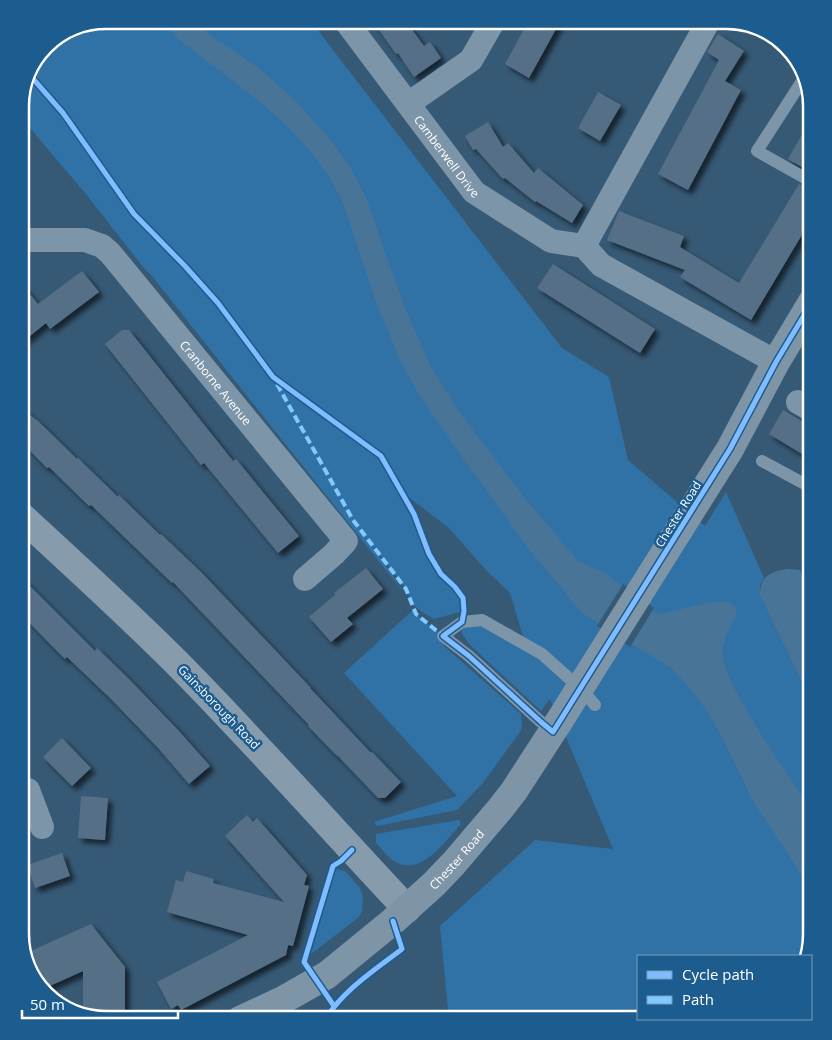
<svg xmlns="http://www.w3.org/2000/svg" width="832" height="1040" font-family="'Open Sans',sans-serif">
<defs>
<filter id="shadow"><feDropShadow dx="4.5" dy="4.5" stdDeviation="2.5" flood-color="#0009"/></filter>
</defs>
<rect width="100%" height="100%" fill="#365975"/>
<g fill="#3072a5">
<polygon points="106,20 310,20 562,348 609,377 628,460 705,526 726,492 764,578 760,585 760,596 812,703 812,934 807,956 638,956 638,1019 730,1019 726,1020 449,1020 440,926 535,840 613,849 550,699 541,711 469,644 461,632 465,625 477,624 528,647 522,633 510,593 485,569 449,528 411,499 404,496 414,514 429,554 441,574 455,587 463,598 464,611 434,619 422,612 412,604 406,589 365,536 405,594 243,391 152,276 143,267 85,193 20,116 20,100 29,68 49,42"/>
<polygon points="414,609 416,614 443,636 444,646 521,714 522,727 520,732 483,783 457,810 377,826 374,822 457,796 344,673"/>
<path d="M459 820 461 824C446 840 421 877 396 862 388 858 382 849 376 843V834Z"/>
<polygon points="335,869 345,871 360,888 363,897 362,911 359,917 350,924 311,954"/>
</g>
<g fill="#487498">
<polygon points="158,20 189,20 218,40 260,69 294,99 329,138 350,167 366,197 404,306 431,367 460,413 524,497 579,562 604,572 658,614 713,602 730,602 736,607 736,616 726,635 722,651 725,667 736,692 763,738 812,811 812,895 794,863 753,801 723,739 707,711 689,687 672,669 582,613 528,548 445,433 418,393 401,362 377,305 342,200 328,175 310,151 283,122 255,98 182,42"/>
<path d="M788 569 800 570 806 584 804 602 812 616V703L760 596C760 576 769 572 788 569Z"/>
</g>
<polygon fill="#365975" points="623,584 654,608 630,647 597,626"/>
<g fill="#547086" filter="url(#shadow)">
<polygon points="372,20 405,20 424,46 430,42 441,58 414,77 398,53 396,54"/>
<polygon points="529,20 561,20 529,78 505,64"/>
<polygon points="718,34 744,51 725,81 741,90 688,190 658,174 719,60 707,52"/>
<polygon points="598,92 621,105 600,141 578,128"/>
<polygon points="812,117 812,173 788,159"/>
<polygon points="488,122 503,147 508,143 534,173 538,168 583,205 572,223 536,201 535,202 505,178 503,179 476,149 473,150 465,136"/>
<polygon points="799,184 812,190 812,218 751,320 680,277 685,270 607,240 619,211 684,236 680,247 739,283"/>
<polygon points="553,264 655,329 640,353 537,288"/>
<polygon points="82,271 99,292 50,329 46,323 20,344 20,282 38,304"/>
<polygon points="122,330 129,330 233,461 236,459 299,536 278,553 204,463 201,465 105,344"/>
<polygon points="20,406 36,420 36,419 77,459 78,458 118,497 119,495 160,535 161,534 202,573 311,688 310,688 371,753 372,752 401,782 385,798 378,798 337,755 337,756 308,726 309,725 173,582 172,583 91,505 89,506 49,467 47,468 20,441"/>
<polygon points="783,410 812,427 812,460 769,434"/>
<polygon points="366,568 383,589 347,618 353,624 331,642 309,617 335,595 334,593"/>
<polygon points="20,576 95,651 97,648 129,679 178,730 210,766 189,784 159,749 112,700 67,657 65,659 50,644 20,613"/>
<polygon points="62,738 91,768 72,786 43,757"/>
<polygon points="81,796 108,798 105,840 78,838"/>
<polygon points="247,815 253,822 257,818 307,875 304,885 309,886 293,946 288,945 286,955 181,1010 178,1005 171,1009 157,982 248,935 167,912 176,880 183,882 186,871 214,879 213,883 284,902 225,836"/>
<polygon points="62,853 70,876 35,888 27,865"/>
<polygon points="91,924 125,967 125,1020 106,1020 83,1015 83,971 43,989 35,982 26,953"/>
</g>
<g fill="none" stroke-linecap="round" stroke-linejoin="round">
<g stroke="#7d95a8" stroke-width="12">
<polyline points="804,78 757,151 812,182"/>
<polyline points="762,461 812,488"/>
<polyline points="553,732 541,722 469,656 443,636 462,622 482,620 542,654 582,690 595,705"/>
<polyline points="144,1020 147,1019 148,1020"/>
</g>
<g stroke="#7d95a8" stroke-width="24">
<path id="s1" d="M345 20 474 192 551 241 584 246 601 265 776 362"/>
<polyline points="408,104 471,60 494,20"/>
<path id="s2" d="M20 240H85L102 246 110 253 346 541 334 554 305 579"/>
<polyline points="584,246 709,20"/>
<polyline points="798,402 812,410"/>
<polyline points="28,790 42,827"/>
</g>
<path stroke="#869cad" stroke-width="28" d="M20 515C73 564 126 612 177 663 256 743 330 827 407 909"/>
<g stroke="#7e95a8" stroke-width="28">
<polyline points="679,530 730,449 776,362 812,302"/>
<path id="s3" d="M240 1020 283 1000 327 975 393 921 434 884 454 863 500 809 514 791 558 723"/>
</g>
<polyline stroke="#7e95a8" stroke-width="28" points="558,723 679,530"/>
<polyline stroke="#80caff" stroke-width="4" stroke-dasharray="8 4" stroke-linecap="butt" points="277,384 353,520 406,589 416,614 443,636"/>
<g stroke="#1c5c8f" stroke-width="8">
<g id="cycleway">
<polyline points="28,73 63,113 134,214 184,265 218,303 273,377 381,456 414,514 429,554 441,574 455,587 463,598 464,611 462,622 443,636 469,656 541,722 553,732 730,449 776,362 812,302"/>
<polyline points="334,1006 304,962 333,866 341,861 352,850"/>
<path d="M325 1020C343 990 375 970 402 949L393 921"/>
</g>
</g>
<use href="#cycleway" stroke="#80bcff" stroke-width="5"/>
</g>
<g text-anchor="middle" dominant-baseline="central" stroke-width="5" stroke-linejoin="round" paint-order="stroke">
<g font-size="12" fill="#fff" stroke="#1c5c8f">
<text stroke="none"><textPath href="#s1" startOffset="170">Camberwell Drive</textPath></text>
<text stroke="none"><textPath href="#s2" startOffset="261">Cranborne Avenue</textPath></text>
<text transform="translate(678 514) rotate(-58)">Chester Road</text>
<text transform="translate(219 707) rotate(46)">Gainsborough Road</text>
<text stroke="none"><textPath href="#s3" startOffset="272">Chester Road</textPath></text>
</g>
</g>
<path d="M0 0H832V1040H0ZM106 29H726A77 77 0 0 1 803 106V934A77 77 0 0 1 726 1011H106A77 77 0 0 1 29 934V106A77 77 0 0 1 106 29Z" fill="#1c5c8f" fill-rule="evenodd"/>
<path fill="none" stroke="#fff" stroke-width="2.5" d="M106 29H726A77 77 0 0 1 803 106V934A77 77 0 0 1 726 1011H106A77 77 0 0 1 29 934V106A77 77 0 0 1 106 29Z"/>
<rect x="637" y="955" width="175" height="65" fill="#1c5c8f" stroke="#779dbc"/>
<rect x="647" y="971" width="25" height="8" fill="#80bcff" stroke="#779dbc"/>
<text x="682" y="980" font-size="15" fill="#ffffff">Cycle path</text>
<rect x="647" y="996" width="25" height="8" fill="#80caff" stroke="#779dbc"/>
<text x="682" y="1005" font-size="15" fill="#ffffff">Path</text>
<path d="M22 1010v8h156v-8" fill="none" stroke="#ffffff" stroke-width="2.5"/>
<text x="30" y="1010" font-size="15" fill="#ffffff" stroke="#1c5c8f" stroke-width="4" paint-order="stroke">50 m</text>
</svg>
